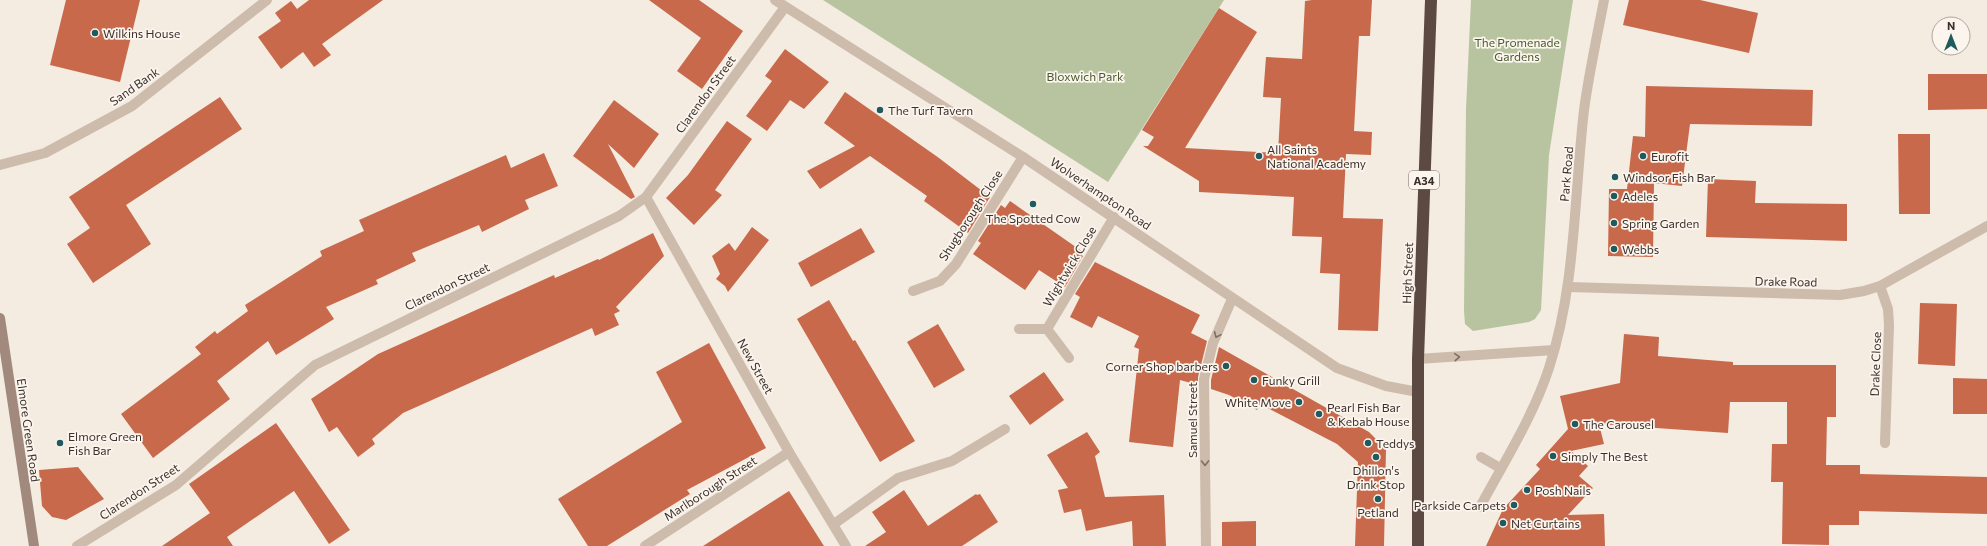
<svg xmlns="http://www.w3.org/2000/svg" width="1987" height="546" font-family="Commissioner,sans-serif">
<rect width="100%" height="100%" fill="#f4ebe1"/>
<g fill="#b8c4a0">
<polygon points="823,0 1224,0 1108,182"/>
<polygon points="1471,0 1573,0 1549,155 1541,310 1535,319 1529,322 1473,331 1465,324 1464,311 1466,109"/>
</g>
<g fill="#c8694b">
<polygon points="66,0 140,0 120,82 50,65"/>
<polygon points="309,0 383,0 322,44 331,55 314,67 303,52 281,69 258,37 281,21 275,13 291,1 297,9"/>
<polygon points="649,0 699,0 743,31 702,89 677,71 701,38"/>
<polygon points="1312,0 1372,0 1370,36 1359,36 1354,131 1372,132 1371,155 1346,154 1343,218 1383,219 1378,331 1338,330 1340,274 1320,273 1322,237 1292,236 1294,197 1199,192 1199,181 1143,146 1148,146 1154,137 1142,130 1219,8 1257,32 1185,148 1278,153 1281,98 1263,97 1266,57 1302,59 1305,1"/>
<polygon points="1629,0 1700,0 1758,13 1749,53 1623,25"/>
<polygon points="785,49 829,82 804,109 790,100 767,131 746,116 772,81 765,76"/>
<polygon points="1928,74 1987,74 1987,109 1928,110"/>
<polygon points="1646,86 1813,90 1812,126 1690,124 1682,186 1654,183 1653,257 1608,256 1609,189 1627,189 1633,136 1645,137"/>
<polygon points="845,92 939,158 990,197 968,233 924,201 927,196 870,156 820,189 807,171 855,146 824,123"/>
<polygon points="220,97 242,129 126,205 151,244 93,283 67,244 90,228 69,197"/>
<polygon points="614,100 659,134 634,168 608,144 635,197 631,199 573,156"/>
<polygon points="727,121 752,139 715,190 722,195 694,225 666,198 688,175"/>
<polygon points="1898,134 1930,134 1930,214 1899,214"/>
<polygon points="544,153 558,186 525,200 529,209 482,232 479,225 412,253 416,261 376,280 378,284 326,307 334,319 276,355 268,341 217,381 230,399 153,458 121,414 201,354 195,347 215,331 217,334 248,311 245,305 322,256 320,251 364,231 359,220 506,155 511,168"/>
<polygon points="1708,179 1756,181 1755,203 1847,204 1847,241 1706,237"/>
<polygon points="1010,201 1083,252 1081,255 1083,256 1065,287 1039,270 1025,290 973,254 981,243 978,241 1001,205 1005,208"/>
<polygon points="752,227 769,240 728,292 725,286 716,279 720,274 712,256 729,243 735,251"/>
<polygon points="861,228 875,252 811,287 798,263"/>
<polygon points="653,233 664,256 616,307 620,311 614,314 619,325 595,336 592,328 403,413 372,439 375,444 358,457 337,427 329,432 311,399 378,354 554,275 555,278 598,259 599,260"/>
<polygon points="1095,262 1200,315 1191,333 1207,341 1198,377 1198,385 1180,380 1173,447 1129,442 1139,349 1134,347 1139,336 1098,316 1092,328 1070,317 1080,297 1075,294"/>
<polygon points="829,300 853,341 855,340 915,441 880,462 797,319"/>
<polygon points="1920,303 1957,304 1955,366 1918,364"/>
<polygon points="938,324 965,370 934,388 907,342"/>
<polygon points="1624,334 1659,337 1658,356 1733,362 1733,365 1836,365 1836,417 1827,417 1826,465 1860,465 1860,474 1987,477 1987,514 1859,511 1859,525 1829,525 1829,545 1782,544 1783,482 1771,482 1772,444 1787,444 1787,402 1730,402 1728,433 1599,424 1604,444 1571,451 1588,466 1579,476 1593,488 1568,515 1604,514 1605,546 1486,546 1503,509 1540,469 1536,465 1568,429 1560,396 1620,383"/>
<polygon points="709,343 766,448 687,490 690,494 607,546 588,546 558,499 682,422 656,372"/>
<polygon points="1219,347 1369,432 1386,449 1384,546 1355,546 1358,462 1337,444 1260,404 1257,410 1229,395 1211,389 1211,380"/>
<polygon points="1044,372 1064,400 1030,425 1009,396"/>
<polygon points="1953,378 1987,379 1987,414 1953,414"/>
<polygon points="276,423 350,530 329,544 294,491 227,537 233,546 162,546 210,513 189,484"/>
<polygon points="1087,432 1100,452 1095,456 1105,497 1164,495 1166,546 1133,546 1132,521 1086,531 1081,509 1064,513 1058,490 1068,488 1047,455"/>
<polygon points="78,467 104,499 66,520 52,517 42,506 39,470"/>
<polygon points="904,490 928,526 976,494 977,495 980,494 998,522 962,546 865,546 886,532 872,512"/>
<polygon points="789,491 824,546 703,546"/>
<polygon points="1256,521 1256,546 1222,546 1222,522"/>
</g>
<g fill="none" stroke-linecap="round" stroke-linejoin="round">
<g stroke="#cdbbac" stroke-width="10">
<polyline points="775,0 1023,157 1337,368 1386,386 1418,392"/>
<polyline points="0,165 45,153 132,106 267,0"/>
<polyline points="646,197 789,452 846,546"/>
<polyline points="1880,286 1888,309 1889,325 1885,443"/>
<polyline points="1569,287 1840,295 1864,291 1880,286 1987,226"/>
<polyline points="913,291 940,281 956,264 1023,157"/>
<polyline points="1019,329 1047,329 1069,358"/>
<polyline points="1047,329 1114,217"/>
<polyline points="1418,359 1554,350"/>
<polyline points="1481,457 1500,468"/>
<path d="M1480 507C1504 462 1533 417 1549 368 1576 285 1574 197 1584 110 1589 73 1597 37 1604 0"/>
<polyline points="834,524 898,478 952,461 1005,429"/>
<polyline points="77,546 176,485 315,365 619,216 646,197 785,7"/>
<polyline points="645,546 789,452"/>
<polyline points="1206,546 1204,379 1213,343 1232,299"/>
</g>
<polyline stroke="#a18a7d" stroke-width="10" points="0,318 34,546"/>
<polyline stroke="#5c4a42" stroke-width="12" points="1418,546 1418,359 1431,0"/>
</g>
<defs><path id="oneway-chevron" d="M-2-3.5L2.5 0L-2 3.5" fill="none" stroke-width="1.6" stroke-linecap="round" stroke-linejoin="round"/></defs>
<g stroke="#7d6f65">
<use href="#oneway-chevron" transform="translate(1217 335) rotate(114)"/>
<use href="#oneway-chevron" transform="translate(1457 357) rotate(-4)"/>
<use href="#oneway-chevron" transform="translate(1205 463) rotate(89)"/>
</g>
<g fill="#1f5a5e" stroke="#fbf5ee" stroke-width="1.5">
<circle cx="95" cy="33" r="4"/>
<circle cx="880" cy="110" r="4"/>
<circle cx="1259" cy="156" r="4"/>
<circle cx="1643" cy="156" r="4"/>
<circle cx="1615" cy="177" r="4"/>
<circle cx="1614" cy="196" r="4"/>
<circle cx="1033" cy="204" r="4"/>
<circle cx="1614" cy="223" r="4"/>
<circle cx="1614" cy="249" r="4"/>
<circle cx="1226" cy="366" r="4"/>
<circle cx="1254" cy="380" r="4"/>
<circle cx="1299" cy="402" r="4"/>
<circle cx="1319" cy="414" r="4"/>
<circle cx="1575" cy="424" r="4"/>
<circle cx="60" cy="443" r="4"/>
<circle cx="1368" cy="443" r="4"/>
<circle cx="1553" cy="456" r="4"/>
<circle cx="1376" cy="457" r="4"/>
<circle cx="1527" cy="490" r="4"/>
<circle cx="1378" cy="499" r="4"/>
<circle cx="1514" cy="505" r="4"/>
<circle cx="1503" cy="523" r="4"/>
</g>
<g text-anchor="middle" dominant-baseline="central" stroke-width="3.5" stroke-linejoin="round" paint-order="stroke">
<rect fill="#fbf5ee" stroke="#756b66" stroke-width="1" x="1409" y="171" width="30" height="18" rx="3"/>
<g font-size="11" font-weight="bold" fill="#3b302b">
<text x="1424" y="180">A34</text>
</g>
<g font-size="12" fill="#3b302b" stroke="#fbf5ee" text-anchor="start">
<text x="103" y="33">Wilkins House</text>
<text x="888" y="110">The Turf Tavern</text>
<text x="1267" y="149">All Saints<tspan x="1267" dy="14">National Academy</tspan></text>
<text x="1651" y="156">Eurofit</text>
<text x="1623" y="177">Windsor Fish Bar</text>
<text x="1622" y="196">Adeles</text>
<text x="1033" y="218" text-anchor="middle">The Spotted Cow</text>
<text x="1622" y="223">Spring Garden</text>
<text x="1622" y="249">Webbs</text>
<text x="1218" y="366" text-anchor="end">Corner Shop barbers</text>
<text x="1262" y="380">Funky Grill</text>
<text x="1291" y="402" text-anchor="end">White Move</text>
<text x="1327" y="407">Pearl Fish Bar<tspan x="1327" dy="14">&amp; Kebab House</tspan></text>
<text x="1583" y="424">The Carousel</text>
<text x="68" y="436">Elmore Green<tspan x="68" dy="14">Fish Bar</tspan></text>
<text x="1376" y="443">Teddys</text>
<text x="1561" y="456">Simply The Best</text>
<text x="1376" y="470" text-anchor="middle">Dhillon's<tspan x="1376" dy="14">Drink Stop</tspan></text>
<text x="1535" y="490">Posh Nails</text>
<text x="1506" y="505" text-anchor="end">Parkside Carpets</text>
<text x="1378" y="512" text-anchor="middle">Petland</text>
<text x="1511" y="523">Net Curtains</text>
</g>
<g font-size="12" fill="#4a5a2e" stroke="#fbf5ee">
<text x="1517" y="42">The Promenade<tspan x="1517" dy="14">Gardens</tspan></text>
<text x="1085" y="76">Bloxwich Park</text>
</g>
<g font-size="12" fill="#3b302b" stroke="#fbf5ee">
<text transform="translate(134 86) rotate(-35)">Sand Bank</text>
<text transform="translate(705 94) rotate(-54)">Clarendon Street</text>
<text transform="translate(1566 174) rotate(-85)">Park Road</text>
<text transform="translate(1101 193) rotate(34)">Wolverhampton Road</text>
<text transform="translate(970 215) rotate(-57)">Shugborough Close</text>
<text transform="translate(1069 266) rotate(-59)">Wightwick Close</text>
<text transform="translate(1407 273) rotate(-88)">High Street</text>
<text transform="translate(1786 281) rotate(1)">Drake Road</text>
<text transform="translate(447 286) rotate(-26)">Clarendon Street</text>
<text transform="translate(1875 364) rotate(-88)">Drake Close</text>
<text transform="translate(756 366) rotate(61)">New Street</text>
<text transform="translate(1192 420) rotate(-90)">Samuel Street</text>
<text transform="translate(29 430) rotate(82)">Elmore Green Road</text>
<text transform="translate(710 488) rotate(-33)">Marlborough Street</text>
<text transform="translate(139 491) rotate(-33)">Clarendon Street</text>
</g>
</g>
<g transform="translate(1951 36)"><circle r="19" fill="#fbf5ee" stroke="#aea6a0"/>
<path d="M0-3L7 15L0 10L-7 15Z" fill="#1f5a5e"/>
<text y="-6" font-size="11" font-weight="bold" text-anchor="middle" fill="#3b302b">N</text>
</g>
</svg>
